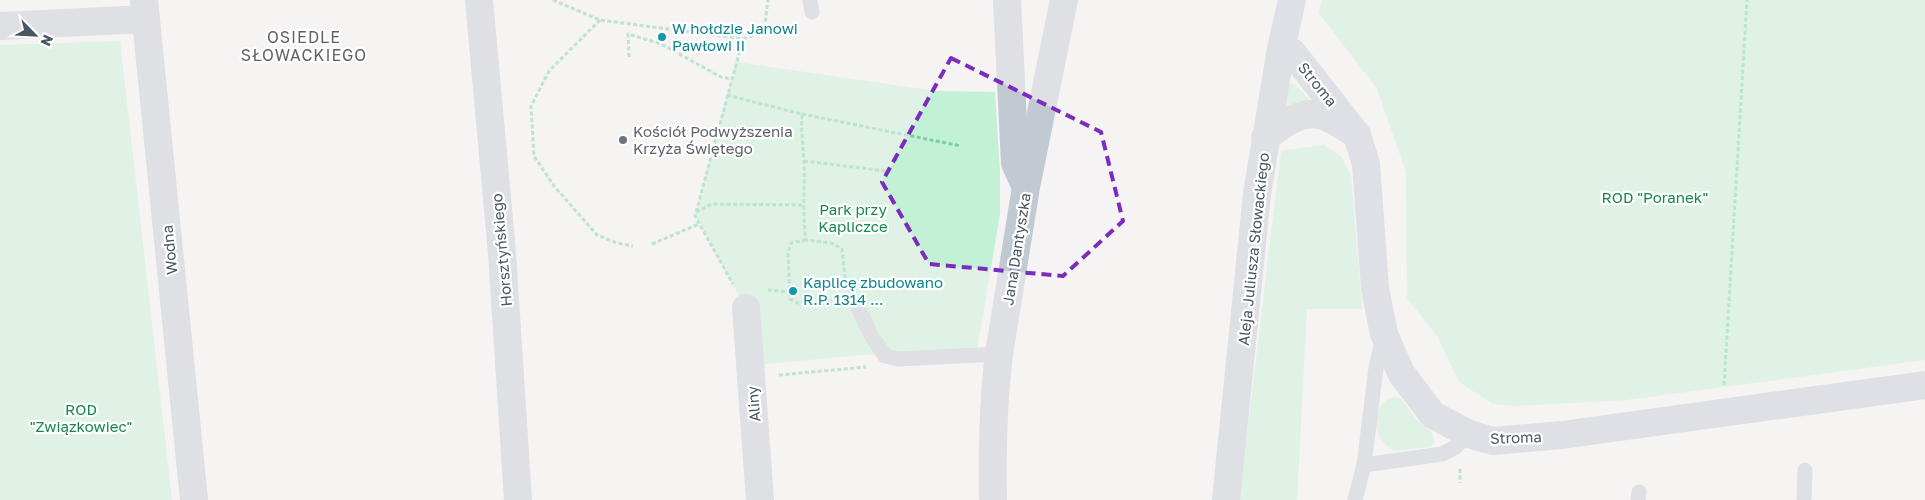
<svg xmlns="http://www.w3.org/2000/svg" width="1925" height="500" font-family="'Golos Text',sans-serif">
<rect width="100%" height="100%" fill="#f5f3f3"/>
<g fill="#c3f1d5">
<polygon points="1322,0 1925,0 1925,360 1626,400 1514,406 1493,404 1459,382 1437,336 1407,298 1406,172 1377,89 1319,13"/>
<polygon points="120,41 172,500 0,500 0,45"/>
<polygon points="736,62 936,91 995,92 1000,173 1000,214 977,350 860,355 758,365 746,308 695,216"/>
<polygon points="1289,84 1294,84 1312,102 1282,112"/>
<polygon points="1324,145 1342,157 1351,176 1362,309 1307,309 1297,500 1239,500 1281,151"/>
<path d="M1394 397 1401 399 1416 419 1432 433 1435 441 1431 447 1394 451C1389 447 1383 443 1380 437 1372 422 1376 401 1394 397Z"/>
</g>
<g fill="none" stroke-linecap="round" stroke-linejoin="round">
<g stroke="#7ad0a6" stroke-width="3" stroke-dasharray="4 2.5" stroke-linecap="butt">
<polyline points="553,0 600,20 743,39 695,216 733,284"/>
<polyline points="600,20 549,71 531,106 534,156 554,186 597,235 617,243 633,246"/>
<polyline points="743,39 764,32 768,0"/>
<polyline points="629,57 628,34 661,44 721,77 732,79"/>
<path d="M727 95 802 114C801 131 803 145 804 161 805 188 802 214 806 240L831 243 842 249 846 287"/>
<polyline points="802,114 961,146"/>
<polyline points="804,161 886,171"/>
<polyline points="696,212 712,204 803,205"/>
<polyline points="806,240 791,243 788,253 790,299 797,303 836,301"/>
<polyline points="652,244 699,224"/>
<polyline points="768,290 790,292"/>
<polyline points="779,375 866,367"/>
<polyline points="1724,385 1747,0"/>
<polyline points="1460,469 1460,483"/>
</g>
<g stroke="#c1cad2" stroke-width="15">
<polyline points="810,0 812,12"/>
<polyline points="857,305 871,335 885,356 898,359 999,354"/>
<polyline points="1364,465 1442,454 1454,448 1469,434"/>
<polyline points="1355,500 1364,465 1376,368 1383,336"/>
<polyline points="1638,500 1639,492"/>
<polyline points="1804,500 1805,470"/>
</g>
<g stroke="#c1cad2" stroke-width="28">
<polyline points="144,0 194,500"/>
<polyline points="479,0 502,253 518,500"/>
<polyline points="1007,0 1015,163 1023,181"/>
<polyline points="0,26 146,19"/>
<path d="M1265 138C1282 125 1304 107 1326 117 1337 121 1347 129 1357 135"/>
<polyline points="746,308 760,500"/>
<path d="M993 500C992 451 993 403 999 354L1026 187 1064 0"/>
<polyline points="1226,500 1257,194 1281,49"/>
</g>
<polyline stroke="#c1cbd6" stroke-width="28" points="1292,0 1281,49 1292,52 1357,135 1366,164 1375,288 1384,334 1401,373 1433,415 1469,434 1493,441 1562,435 1925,385"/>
</g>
<path d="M0 0H1925V500H0ZM951 58 1101 132 1123 221 1063 276 929 264 882 182Z" fill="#f5f3f3" fill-opacity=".55" fill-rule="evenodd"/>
<path fill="none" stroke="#7b2cbf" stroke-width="4" stroke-dasharray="10 6" stroke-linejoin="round" d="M951 58 1101 132 1123 221 1063 276 929 264 882 182Z"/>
<g fill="#0f9aa8" stroke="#fff" stroke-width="2">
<circle cx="662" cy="37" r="5"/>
<circle cx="793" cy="291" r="5"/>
</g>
<circle fill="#6b7280" stroke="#fff" stroke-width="2" cx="623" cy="140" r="5"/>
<g text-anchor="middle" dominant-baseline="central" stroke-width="4.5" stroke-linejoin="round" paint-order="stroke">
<g font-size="15" fill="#0d838f" stroke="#fff" text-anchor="start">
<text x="672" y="28">W hołdzie Janowi<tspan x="672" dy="17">Pawłowi II</tspan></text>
<text x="803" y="282">Kaplicę zbudowano<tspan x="803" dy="17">R.P. 1314 ...</tspan></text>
</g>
<g font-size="15" fill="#4a5661" stroke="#fff">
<text transform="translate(1318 84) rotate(51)">Stroma</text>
<text transform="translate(1016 249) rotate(-81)">Jana Dantyszka</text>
<text transform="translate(1253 249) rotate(-84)">Aleja Juliusza Słowackiego</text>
<text transform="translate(169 250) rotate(-96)">Wodna</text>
<text transform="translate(501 250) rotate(-95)">Horsztyńskiego</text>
<text transform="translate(753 404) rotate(-95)">Aliny</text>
<text transform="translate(1516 437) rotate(-2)">Stroma</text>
</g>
<g font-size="15" fill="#5b616d" stroke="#fff" text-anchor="start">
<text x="633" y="131">Kościół Podwyższenia<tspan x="633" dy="17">Krzyża Świętego</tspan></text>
</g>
<g font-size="15" fill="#17864f" stroke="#fff">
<text x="1655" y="197">ROD "Poranek"</text>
<text x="853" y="209">Park przy<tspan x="853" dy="17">Kapliczce</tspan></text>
<text x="81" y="409">ROD<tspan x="81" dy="17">"Związkowiec"</tspan></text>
</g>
<g font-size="16" letter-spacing="1" fill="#5f6368" stroke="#fff">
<text x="304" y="37">OSIEDLE<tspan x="304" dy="18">SŁOWACKIEGO</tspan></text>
</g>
</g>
<g transform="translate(35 35) rotate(114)" stroke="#ffffff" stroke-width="4" paint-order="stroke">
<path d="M0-4L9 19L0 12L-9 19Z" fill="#4a5661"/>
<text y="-8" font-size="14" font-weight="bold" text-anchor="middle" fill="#4a5661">N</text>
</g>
</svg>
